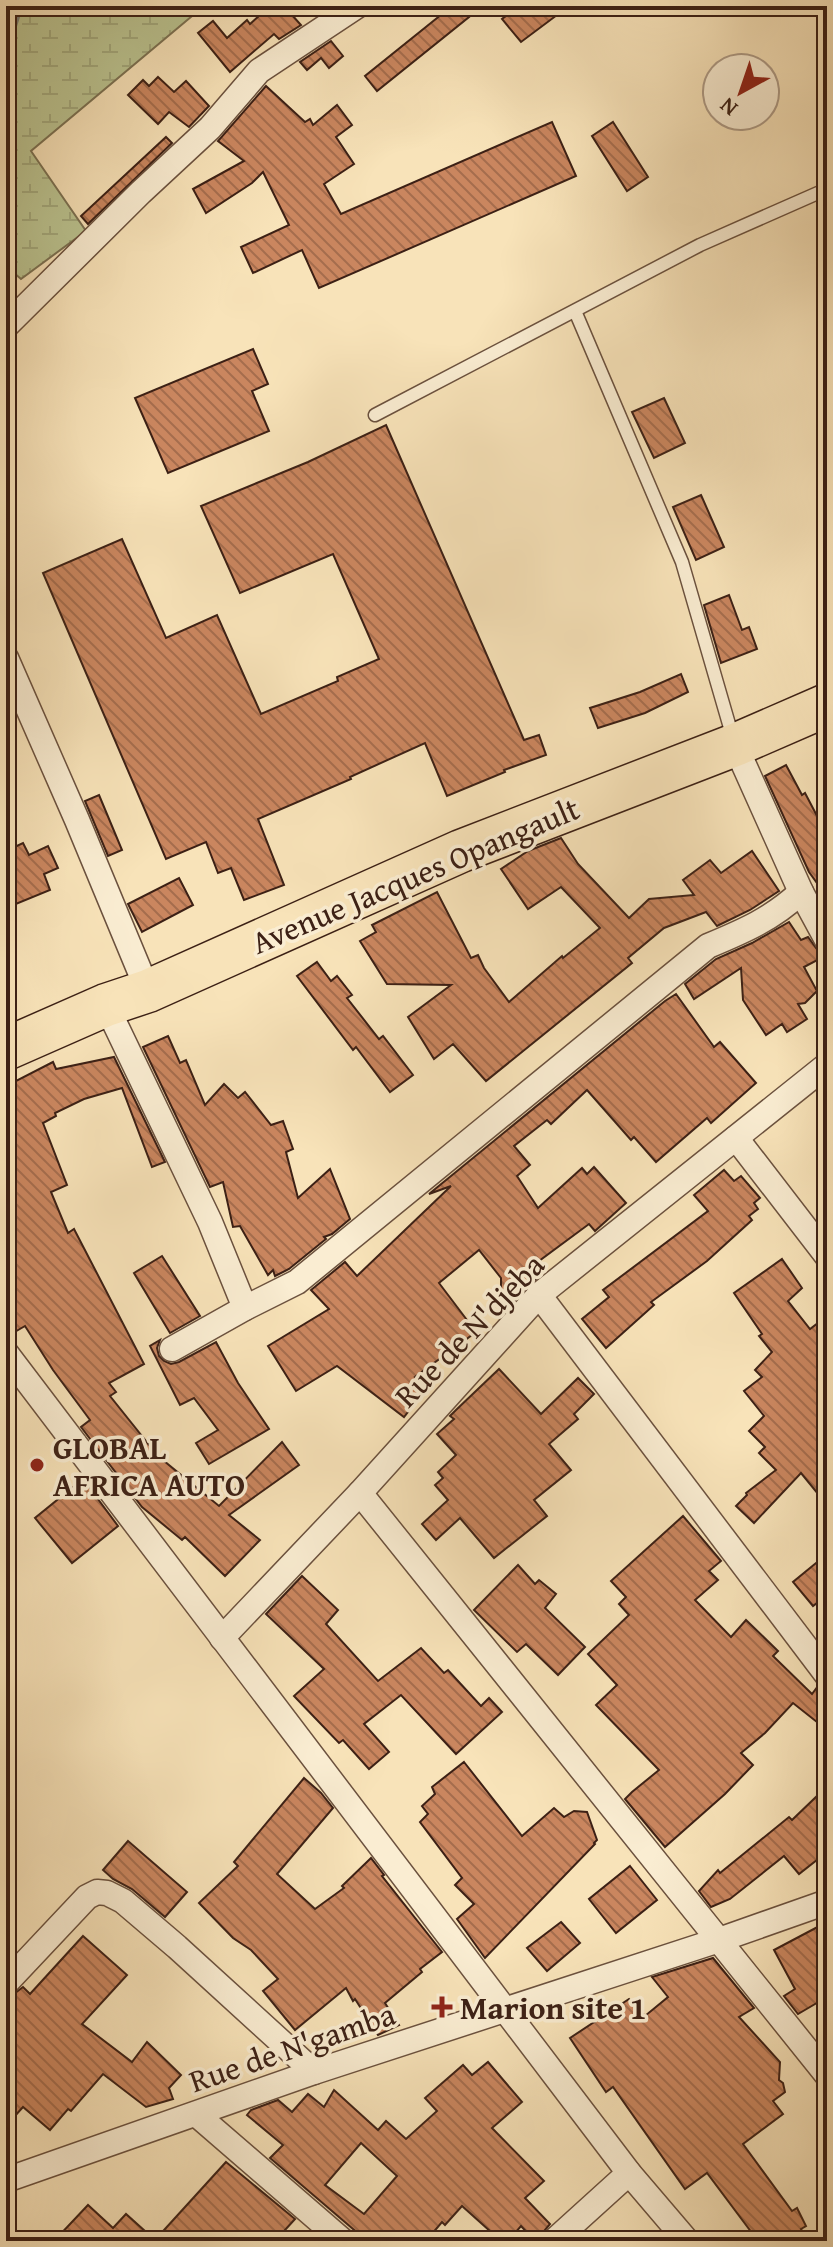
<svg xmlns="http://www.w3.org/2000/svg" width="833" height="2247" font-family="'Gentium Book Plus',serif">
<defs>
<pattern id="wetland-marsh" width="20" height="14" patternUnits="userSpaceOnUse" patternTransform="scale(2)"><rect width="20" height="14" fill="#bbc491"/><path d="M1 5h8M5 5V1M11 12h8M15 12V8" fill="none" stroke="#a2a87c"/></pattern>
<pattern id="building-back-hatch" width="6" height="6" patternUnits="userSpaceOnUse" patternTransform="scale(2)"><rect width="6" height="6" fill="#ca865f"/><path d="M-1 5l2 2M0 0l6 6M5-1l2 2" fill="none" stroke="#a56d4d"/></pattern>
</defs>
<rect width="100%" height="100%" fill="#f8e3b9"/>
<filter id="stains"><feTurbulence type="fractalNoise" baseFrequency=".0025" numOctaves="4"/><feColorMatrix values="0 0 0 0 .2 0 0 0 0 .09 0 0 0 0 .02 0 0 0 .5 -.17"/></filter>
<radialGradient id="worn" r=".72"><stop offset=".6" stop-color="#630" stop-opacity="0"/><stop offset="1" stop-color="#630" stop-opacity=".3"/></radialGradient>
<polygon fill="url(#wetland-marsh)" stroke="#7c7253" stroke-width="2" points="6,6 204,6 31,151 86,231 21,279 6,266"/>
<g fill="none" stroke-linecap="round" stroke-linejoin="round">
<polyline stroke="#797e77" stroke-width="7" points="6,49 20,6"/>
</g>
<g fill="url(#building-back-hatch)" stroke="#3c2015" stroke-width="2" fill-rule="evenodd">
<polygon points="270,6 284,6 301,25 279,39 274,34 230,72 198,33 213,21 227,38 247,20 250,24"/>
<polygon points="452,6 460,6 469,17 377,91 365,76"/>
<polygon points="519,6 569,6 521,42 502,19"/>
<polygon points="331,41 343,56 329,68 321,58 307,70 300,62"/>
<polygon points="158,77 174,92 186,81 209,106 189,127 169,112 158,124 128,95 143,80 149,86"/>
<polygon points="266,86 305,122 310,119 313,125 337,105 352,125 336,137 354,164 324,184 341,214 552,122 576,176 319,288 302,250 253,273 241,247 289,225 263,172 252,183 206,213 193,189 244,161 218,141"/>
<polygon points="613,122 648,177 627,191 592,136"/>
<polygon points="166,137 172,143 88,224 81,216"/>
<polygon points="253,349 268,384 252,391 269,431 168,473 135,398"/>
<polygon points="664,398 685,443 654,458 632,412"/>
<polygon points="386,425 524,740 539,735 546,755 504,770 505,772 447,796 425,743 350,777 351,779 258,819 284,885 244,900 231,868 218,873 206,842 166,859 43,573 122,539 166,638 217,615 261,714 338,681 337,677 379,659 333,554 240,593 201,506 308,462"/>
<polygon points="701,495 724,547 696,560 673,507"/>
<polygon points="729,595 742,630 749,627 757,649 721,663 704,605"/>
<polygon points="681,674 688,692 645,713 598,728 590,708 640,692"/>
<polygon points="786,765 802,795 805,793 827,835 827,897 809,872 765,776"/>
<polygon points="99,795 122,850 108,856 85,801"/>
<polygon points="561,838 578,864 629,918 649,899 694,895 683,880 710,860 721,873 752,851 779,891 750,910 717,926 706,912 664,928 628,958 632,963 486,1081 453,1044 434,1059 408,1017 451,985 387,984 360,941 376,932 372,925 437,892 471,958 478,955 484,968 509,1002 562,956 563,958 600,928 561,887 528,909 501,869 528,851"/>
<polygon points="23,843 29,855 48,846 58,868 44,874 50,890 6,908 6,851"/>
<polygon points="179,878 193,905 142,932 128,904"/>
<polygon points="789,922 801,940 808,937 819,952 827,955 804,967 817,991 805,1003 798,1004 807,1019 787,1032 782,1024 766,1035 743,1000 741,968 694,999 685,984 716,959 752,943"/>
<polygon points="317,962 331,981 337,976 352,995 347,998 379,1039 383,1036 413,1075 390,1092 356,1047 353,1050 297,976"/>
<polygon points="676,994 714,1047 720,1042 756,1083 711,1123 707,1118 656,1162 634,1137 631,1140 587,1090 551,1124 547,1120 514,1146 530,1165 517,1176 538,1208 582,1168 587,1174 594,1167 626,1203 595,1231 589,1224 531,1267 539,1276 512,1303 501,1291 501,1278 479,1250 439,1283 476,1332 415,1377 428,1386 404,1417 337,1366 296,1391 268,1346 329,1309 311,1290 345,1262 357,1276 451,1186 429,1194 665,1001"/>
<polygon points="168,1036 180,1063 186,1060 205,1105 224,1084 238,1098 245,1092 271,1125 283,1121 293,1149 286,1152 298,1198 330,1169 350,1219 332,1234 324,1237 326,1239 289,1269 275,1276 273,1270 268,1275 240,1226 233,1227 223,1182 210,1187 143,1047"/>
<polygon points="114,1057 165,1162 152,1167 122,1088 84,1099 55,1113 56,1116 43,1123 67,1185 51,1192 68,1233 74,1229 144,1364 109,1383 116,1392 110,1396 158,1456 219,1506 282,1442 299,1465 229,1515 260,1540 225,1576 185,1537 182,1540 142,1507 81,1427 90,1420 53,1370 25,1326 13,1333 6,1322 6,1086 53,1062 56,1069"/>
<polygon points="724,1170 734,1181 741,1176 760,1198 754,1203 758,1209 749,1216 752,1220 707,1261 651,1302 654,1305 606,1348 582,1319 609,1297 603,1290 708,1211 694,1195"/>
<polygon points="162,1256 200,1316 170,1333 134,1273"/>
<polygon points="782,1259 802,1288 788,1301 810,1329 827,1316 827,1505 801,1473 754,1523 736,1506 747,1495 746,1493 776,1470 759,1453 765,1447 749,1431 764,1416 744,1391 762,1377 755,1370 772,1352 759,1336 762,1334 734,1293"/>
<polygon points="160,1340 157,1348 159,1356 164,1361 171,1364 179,1362 216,1342 238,1383 269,1429 209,1464 196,1443 218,1430 194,1398 180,1405 150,1346"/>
<polygon points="499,1369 541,1414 578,1378 594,1394 574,1414 578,1419 549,1444 571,1470 534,1500 547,1516 494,1558 460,1518 436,1540 422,1524 448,1500 435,1485 443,1478 438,1472 456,1455 437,1434 454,1419 450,1416 456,1410"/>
<polygon points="83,1479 118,1526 72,1563 35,1518"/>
<polygon points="683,1516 721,1561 709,1571 718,1580 695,1600 731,1637 746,1620 778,1651 773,1656 812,1694 818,1686 827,1690 827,1730 793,1703 765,1733 741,1753 753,1765 725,1794 665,1847 625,1799 632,1792 659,1770 596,1705 617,1685 588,1654 629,1615 619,1604 626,1597 611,1581"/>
<polygon points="827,1554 827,1595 813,1606 793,1582"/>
<polygon points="518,1565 535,1584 539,1580 556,1594 545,1608 585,1647 558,1675 526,1644 517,1652 474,1610"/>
<polygon points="302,1576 338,1610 326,1624 378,1681 421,1648 444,1673 448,1670 481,1706 489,1698 502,1712 456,1754 401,1695 364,1724 389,1752 369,1769 343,1740 339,1743 294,1696 324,1669 266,1614"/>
<polygon points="464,1762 522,1836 554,1808 564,1817 574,1811 587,1812 597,1840 594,1843 595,1844 485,1958 457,1919 474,1904 455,1885 462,1878 420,1822 428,1814 422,1806 435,1794 432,1787"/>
<polygon points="304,1778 321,1793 333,1808 277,1874 315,1909 344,1888 342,1886 371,1858 384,1875 382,1876 442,1952 420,1969 422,1972 385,2003 399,2025 378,2035 355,1999 353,2001 346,1988 295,2030 263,1991 278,1979 251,1950 233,1938 199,1903 238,1866 234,1862"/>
<polygon points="817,1796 827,1806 827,1852 799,1874 784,1856 730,1899 711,1907 699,1891 718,1870 720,1873 789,1817 792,1820"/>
<polygon points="128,1841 187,1892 165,1917 132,1889 113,1879 103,1870"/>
<polygon points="630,1866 657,1900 616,1933 589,1899"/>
<polygon points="561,1922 580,1943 547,1971 527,1948"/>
<polygon points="827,1922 827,1997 798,2014 784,1996 795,1989 774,1950"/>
<polygon points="83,1936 127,1975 82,2024 132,2062 147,2042 181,2075 169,2088 173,2099 146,2107 103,2074 71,2111 68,2109 50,2130 23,2107 6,2126 6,2000 23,1987 30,1994"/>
<polygon points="713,1958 754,2008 739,2017 780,2062 779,2080 783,2083 785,2092 773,2101 783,2114 743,2144 792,2211 797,2208 806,2226 801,2229 808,2241 758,2241 707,2173 685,2189 613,2087 606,2092 570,2038 629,1999 645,2016 668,1997 652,1977"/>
<path d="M488 2062 522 2102 492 2128 544 2181 525 2198 550 2224 540 2236 539 2241H535L521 2226 508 2241H501L462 2206 445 2225 442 2222 426 2241H367L270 2158 283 2145 247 2115 251 2110 278 2100 292 2112 308 2094 324 2107 334 2090 378 2130 386 2121 406 2139 437 2111 425 2098 463 2065 472 2075ZM361 2143 397 2176 364 2214 325 2185Z"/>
<polygon points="226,2162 295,2219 275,2241 54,2241 88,2205 113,2228 126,2214 155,2240"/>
</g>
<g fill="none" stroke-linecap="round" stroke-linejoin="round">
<g stroke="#6b513e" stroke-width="15">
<g id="lane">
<polyline points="575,311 682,562 733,738"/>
<polyline points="375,415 700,245 827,189"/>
</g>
</g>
<g stroke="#6b513e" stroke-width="27">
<g id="street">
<polyline points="6,326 141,192 210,128 259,71 357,6"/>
<polyline points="6,658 77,820 148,991"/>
<polyline points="735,745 801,892 827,940"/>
<polyline points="106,1005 210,1222 245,1308"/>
<polyline points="736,1138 827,1256"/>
<polyline points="539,1295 827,1675"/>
<path d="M172 1349 245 1308 297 1282 708 946C744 931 772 919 801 892"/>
<polyline points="6,1353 629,2173 687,2241"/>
<polyline points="360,1493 827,2075"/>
<polyline points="222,1638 360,1493 539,1295 827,1065"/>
<polyline points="6,1983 87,1897 97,1892 107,1893 123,1901 177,1947 314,2072"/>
<polyline points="196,2114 343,2241"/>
<polyline points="6,2180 314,2072 719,1940 827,1902"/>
<polyline points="554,2241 629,2173"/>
</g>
</g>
<g stroke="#3c2015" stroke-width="45">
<polyline id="highway" points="6,1049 106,1005 148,991 461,851 735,745 827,705"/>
</g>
<use href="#lane" stroke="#faedd2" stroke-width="12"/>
<use href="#street" stroke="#faedd2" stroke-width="24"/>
<use href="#highway" stroke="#f8e3b9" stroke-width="42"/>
</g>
<g fill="#8f2418" stroke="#faedd2" stroke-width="3">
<circle cx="37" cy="1465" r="8"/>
<path d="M438 1995h8v8h8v8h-8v8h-8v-8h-8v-8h8z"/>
</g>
<g text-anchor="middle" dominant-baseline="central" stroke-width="7" stroke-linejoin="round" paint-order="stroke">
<g font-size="32" fill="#3c2015" stroke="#faedd2">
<text transform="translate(415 875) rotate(-23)">Avenue Jacques Opangault</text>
<text transform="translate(469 1330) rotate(-46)">Rue de N'djeba</text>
<text transform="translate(292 2047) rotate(-19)">Rue de N'gamba</text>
</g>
<g font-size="32" font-weight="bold" fill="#3c2015" stroke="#faedd2" text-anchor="start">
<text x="53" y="1447">GLOBAL<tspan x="53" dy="37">AFRICA AUTO</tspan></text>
<text x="460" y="2007">Marion site 1</text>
</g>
</g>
<rect width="833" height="2247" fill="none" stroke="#f8e3b9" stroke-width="32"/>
<rect x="8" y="8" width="817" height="2231" fill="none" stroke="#3c2015" stroke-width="4"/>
<rect x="16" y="16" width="801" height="2215" fill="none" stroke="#3c2015" stroke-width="2"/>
<g transform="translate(741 92) rotate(220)"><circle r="38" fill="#faedd2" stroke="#ae9b86" stroke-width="2"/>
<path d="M0-6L14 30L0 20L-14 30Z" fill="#8f2418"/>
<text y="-12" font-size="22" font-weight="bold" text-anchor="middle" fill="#3c2015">N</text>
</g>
<rect width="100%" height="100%" filter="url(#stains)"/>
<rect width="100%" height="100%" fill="url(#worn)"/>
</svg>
